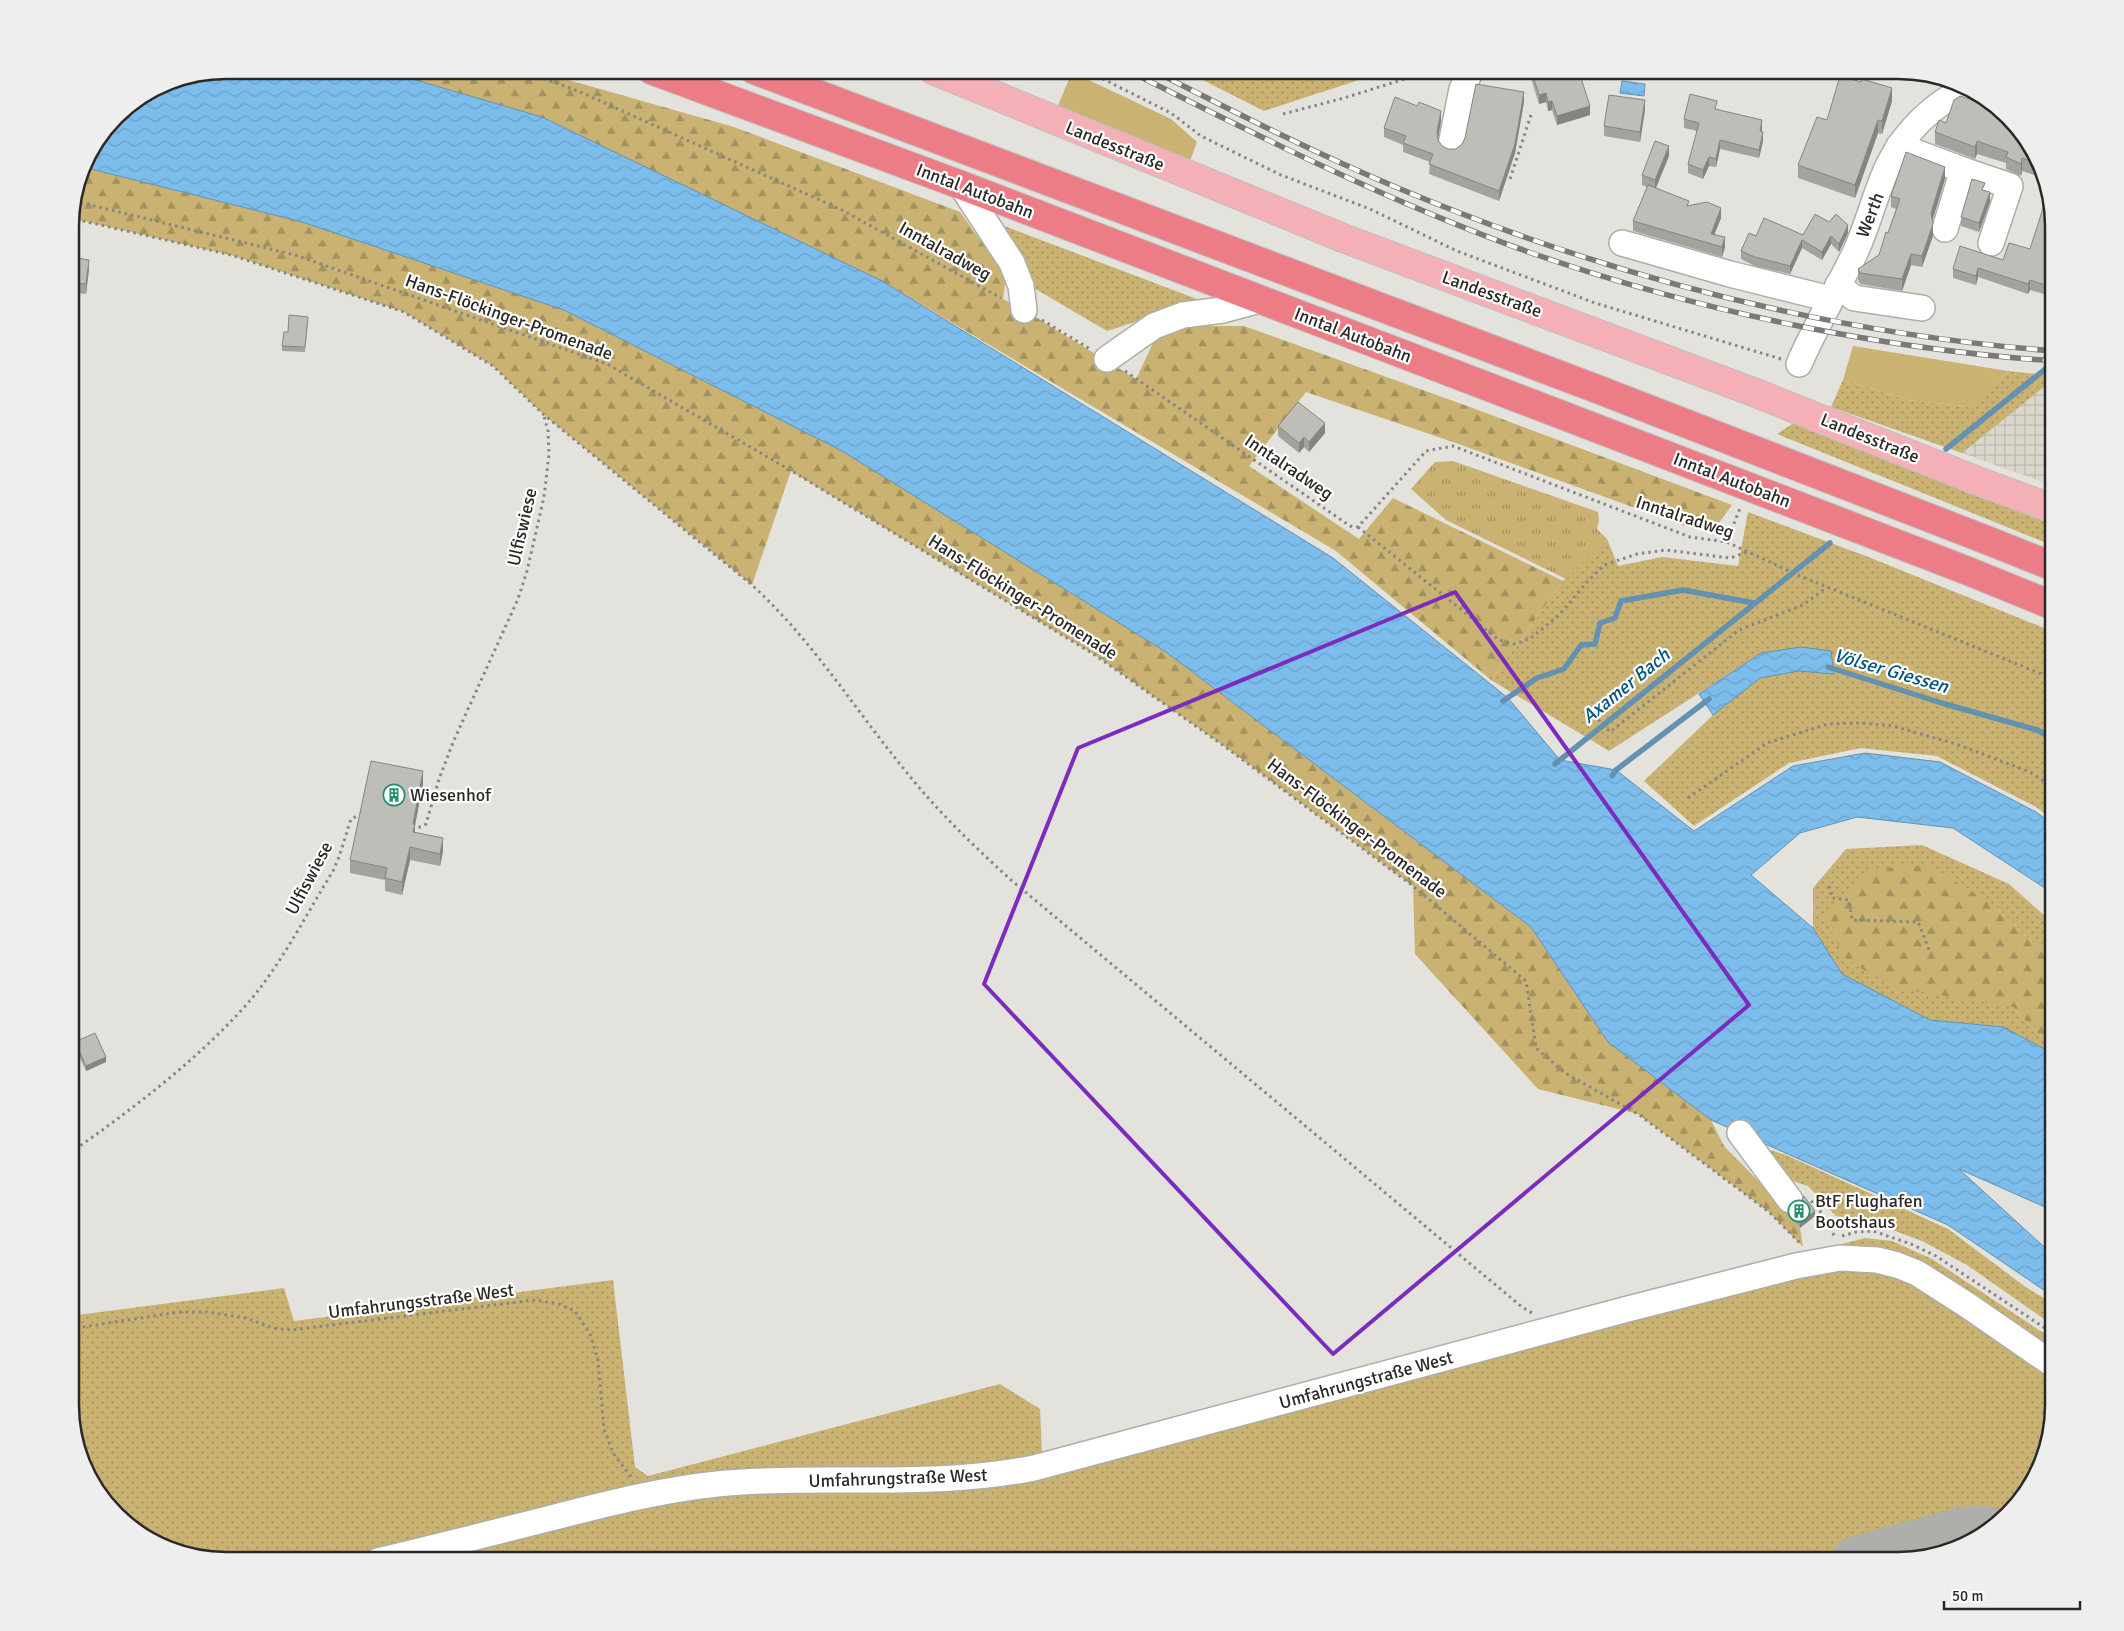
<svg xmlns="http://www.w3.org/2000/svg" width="2124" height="1631" font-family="Signika,sans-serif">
<defs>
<pattern id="industrial-grid" width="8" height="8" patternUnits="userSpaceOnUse" patternTransform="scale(1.25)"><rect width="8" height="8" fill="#dad6cb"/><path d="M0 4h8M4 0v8" fill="none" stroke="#bbb8ae"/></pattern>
<pattern id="grass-dots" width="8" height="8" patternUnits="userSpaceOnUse" patternTransform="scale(1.25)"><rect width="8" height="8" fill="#c9b272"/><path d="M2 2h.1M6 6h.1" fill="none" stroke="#a3915e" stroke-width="1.8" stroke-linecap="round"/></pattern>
<pattern id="forest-firs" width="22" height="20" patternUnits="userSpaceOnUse" patternTransform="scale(1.25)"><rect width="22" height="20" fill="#c9b272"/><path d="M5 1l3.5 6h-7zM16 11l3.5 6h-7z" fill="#a3915e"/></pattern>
<pattern id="park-tufts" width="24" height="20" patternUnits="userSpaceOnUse" patternTransform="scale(1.25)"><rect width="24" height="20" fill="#c9b272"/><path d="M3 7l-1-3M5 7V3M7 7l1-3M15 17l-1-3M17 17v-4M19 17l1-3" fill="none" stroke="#a3915e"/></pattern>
<pattern id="water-waves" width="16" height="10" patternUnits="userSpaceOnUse" patternTransform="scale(1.25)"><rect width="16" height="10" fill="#7cbdec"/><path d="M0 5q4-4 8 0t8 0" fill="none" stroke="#6ba2ca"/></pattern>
</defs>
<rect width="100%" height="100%" fill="#e3e2dd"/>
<polygon fill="url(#industrial-grid)" points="2054,379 2054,486 1962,453"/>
<g fill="url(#grass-dots)">
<polygon points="1183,70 1364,70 1365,78 1264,111"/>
<polygon points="991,221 1210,304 1147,318 1107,331 1032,287"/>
<polygon points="2008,371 2054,376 2054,379 1962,453 1831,407 1843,380 1908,400 1972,407"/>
<polygon points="1795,422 2054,517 2054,546 1777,434"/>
<polygon points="1748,512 1871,558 2054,632 2054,820 2036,807 1937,756 1861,748 1789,763 1694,826 1644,781 1713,715 1760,678 1799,671 1833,673 1761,653 1609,751 1491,680 1563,581 1607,539 1618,566 1662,557 1738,566"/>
<polygon points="1922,845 2009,884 2054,924 2054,963 1996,907 2013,1007 2038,1034 2054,1038 2054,1054 2003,1027 1930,1020 1842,974 1813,928 1813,888 1846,849"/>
<polygon points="1767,1149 1786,1155 1948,1229 2027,1288 2054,1304 2054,1326 1967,1265 1922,1241 1879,1225 1836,1216 1808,1186 1780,1177"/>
<polygon points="1865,1238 1892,1241 1932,1259 2054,1340 2054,1405 2046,1455 2022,1500 1967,1545 1898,1561 226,1561 176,1553 131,1529 86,1474 70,1415 70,1316 284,1288 294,1321 613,1280 635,1467 648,1476 1000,1384 1040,1409 1042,1454"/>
</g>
<g fill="url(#forest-firs)">
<polygon points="381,70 533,70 734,127 960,212 1006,276 1003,299 1024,310 1136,379 1155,339 1189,326 1244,326 1470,407 1732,505 1713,531 1688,527 1453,442 1306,392 1249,466 1359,539 1393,498 1563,581 1491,680 1336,551 882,281 542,117"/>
<polygon points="83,167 302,222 564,310 842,451 1166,652 1531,927 1608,1042 1711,1120 1724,1146 1782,1205 1800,1228 1803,1247 1769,1212 1638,1114 1538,1089 1415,954 1413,886 1224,746 1095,655 791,471 752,585 543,414 493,366 404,312 231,255 70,218"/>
<polygon points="1929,865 1996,907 2054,963 2054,1038 2038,1034 2013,1007 1891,987 1843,957 1824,913 1868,869"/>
</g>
<polygon fill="url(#park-tufts)" points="1453,461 1598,512 1599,520 1597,529 1607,539 1566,579 1446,520 1411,489 1435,462"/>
<g fill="#c9b272">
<polygon points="1072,72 1171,119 1197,142 1190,161 1057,108"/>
<polygon points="1853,346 2008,371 1973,407 1908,400 1843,380"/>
</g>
<g fill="url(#water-waves)" stroke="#6391b1">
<polygon points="226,70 381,70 542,117 882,281 1333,558 1508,698 1560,760 1616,770 1694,831 1793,766 1865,753 1940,762 2036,812 2054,825 2054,894 1953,828 1857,817 1800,833 1751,875 1813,928 1842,974 1930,1020 2003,1027 2054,1054 2054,1211 1959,1169 2054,1256 2054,1297 1948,1225 1711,1120 1608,1042 1531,927 1166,652 842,451 564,310 302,222 83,167 86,157 116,116 167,82"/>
<polygon points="1622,81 1645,84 1644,96 1620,93"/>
<polygon points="1801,647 1831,651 1834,674 1799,671 1760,678 1713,715 1699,694 1761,653"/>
</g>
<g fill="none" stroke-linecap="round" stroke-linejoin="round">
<g stroke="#6391b1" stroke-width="5.5">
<polyline points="1946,449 2054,362"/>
<polyline points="1828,667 1945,704 2037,730 2054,739"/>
<polyline points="1503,701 1537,678 1564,669 1581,645 1595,644 1600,623 1615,618 1621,601 1683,590 1754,603"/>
<polyline points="1555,764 1830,543"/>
<polyline points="1612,776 1616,770 1709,699"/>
</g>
<polyline stroke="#aeaeaa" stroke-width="49" points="1855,1561 1960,1532 1985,1530"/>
<g stroke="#aeada8" stroke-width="28">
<g id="minor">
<polyline points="1451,145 1462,89 1471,70"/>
<polyline points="1899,146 1963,170 1945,229"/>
<polyline points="1963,170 2010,186 1991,243"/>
<polyline points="961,185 1012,263 1021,286 1024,310"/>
<polyline points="1622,243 1730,274 1830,299"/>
<polyline points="1838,285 1854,298 1922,308"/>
<polyline points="1107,359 1154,326 1183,315 1223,310 1260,300"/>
<path d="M1799 364C1815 327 1836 292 1854 255 1868 226 1875 193 1889 164 1906 130 1934 104 1967 88"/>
<polyline points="1740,1133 1790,1200"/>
<path d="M378 1561C436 1547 493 1533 551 1518 606 1504 660 1490 717 1484 823 1474 928 1489 1034 1468L1624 1310 1796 1266 1840 1258 1877 1260 1897 1265 1917 1273 1967 1305 2054 1365"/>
</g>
</g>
<g stroke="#bfbfbe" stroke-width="30">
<g id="major">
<polyline points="933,70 1343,238 1756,393"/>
<polyline points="1808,414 1975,480 2054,509"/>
</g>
</g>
<g stroke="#bfbfbe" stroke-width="30">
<g id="highway">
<polyline points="651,70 961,185 1562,415 1968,571 2054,606"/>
<polyline points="754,70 1597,389 1984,539 2054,567"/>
</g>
</g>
<g stroke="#878683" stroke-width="3" stroke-dasharray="2.5 4" stroke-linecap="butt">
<polyline points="519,70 578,91 842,210 1001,298"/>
<polyline points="1085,70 1171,113 1201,136 1281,175 1370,209 1457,251 1595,303 1781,359"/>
<polyline points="1283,114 1344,98 1433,70"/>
<polyline points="1510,179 1531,115"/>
<polyline points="74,201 295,255 607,364 790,470 1095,655 1224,746 1413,886 1526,981 1536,1048 1565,1073 1638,1114 1769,1212 1801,1244"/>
<path d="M70 218 231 255 404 312 493 366 543 414 752 585C814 642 855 710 908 774 939 813 975 847 1011 880L1522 1307 1532 1313"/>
<polyline points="1042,320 1090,349"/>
<polyline points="1125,371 1350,526 1358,527 1426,451 1453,446 1690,537 1727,542 1800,576 2054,679"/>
<polyline points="1358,527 1499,640 1515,644 1531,638 1560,614 1587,582 1604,565 1637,554 1666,550 1730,558 1747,552"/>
<polyline points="1727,542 1740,508"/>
<polyline points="1594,715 1610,732 1739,630 1803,605 1827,587"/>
<polyline points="1688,798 1767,743 1828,724 1860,723 1893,726 1956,744 2030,772 2054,788"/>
<polyline points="412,828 421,827 426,824 439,779 454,740 518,599 527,571 544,497 549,454 548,431 544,416"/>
<polyline points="1829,886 1832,898 1849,900 1852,920 1918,922 1930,952"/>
<path d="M70 1153C133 1109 204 1055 253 997 284 959 307 913 333 871L339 857 351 819 357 816 362 817"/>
<polyline points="1811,1201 1819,1209 1835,1237"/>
<polyline points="1842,1236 1856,1232 1873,1231 1911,1244 1936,1256 2054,1334"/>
<polyline points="70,1329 179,1312 207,1312 246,1318 273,1328 291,1330 535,1300 559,1304 575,1311 590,1334 598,1360 604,1429 613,1453 632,1478"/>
</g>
<use href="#minor" stroke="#fff" stroke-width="25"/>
<use href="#major" stroke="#f4b0b6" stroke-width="28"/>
<use href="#highway" stroke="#ec7c85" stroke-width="28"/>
<g stroke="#7a7976" stroke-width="5.5">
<g id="rail">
<path d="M1127 70C1262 138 1397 206 1540 256 1703 312 1882 349 2054 361"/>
<path d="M1152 70C1233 111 1314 153 1398 188 1607 276 1827 333 2054 351"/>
</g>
</g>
<use href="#rail" stroke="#fff" stroke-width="4" stroke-dasharray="11" stroke-linecap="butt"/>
<g stroke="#bfbfbe" stroke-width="30" stroke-linecap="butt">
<polyline id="major-bridge" points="1756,393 1808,414"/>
</g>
<use href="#major-bridge" stroke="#f4b0b6" stroke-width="28"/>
</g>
<g fill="#a3a39e">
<polygon points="1530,70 1569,70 1571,76 1590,115 1557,125 1552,110 1548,111 1546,102 1539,104 1530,75"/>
<polygon points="1622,70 1645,70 1645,72"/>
<polygon points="1892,101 1882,134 1878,133 1855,198 1798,178 1798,165 1827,120"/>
<polygon points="1524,102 1515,153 1499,201 1429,174 1430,162 1403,152 1403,145 1384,137 1384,128 1441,121 1438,140 1442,146 1448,149 1456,149"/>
<polygon points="1645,110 1640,142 1604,136 1604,126"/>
<polygon points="1684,119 1762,129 1762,132 1763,141 1759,158 1720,149 1716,167 1709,166 1703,179 1688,173 1688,164 1697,131 1684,128"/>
<polygon points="1946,123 2038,157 2043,178 2022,171 2021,176 2006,169 2006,163 1977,154 1975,159 1935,144 1935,132"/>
<polygon points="1669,156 1656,188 1689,206 1721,218 1714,235 1725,247 1722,257 1633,231 1633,221 1647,187 1642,185 1642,175"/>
<polygon points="1945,179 1932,221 1933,236 1922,267 1911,265 1902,291 1860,284 1858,280 1858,269 1879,255 1888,233 1896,209 1891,207 1891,196"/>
<polygon points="1985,191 1990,202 1979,232 1961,226 1961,217"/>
<polygon points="2054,226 2054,297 2030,290 2028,294 1978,277 1976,285 1953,278 1953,269 2003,260 2030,249"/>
<polygon points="1848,233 1839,252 1831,244 1822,260 1802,248 1790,274 1755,266 1741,259 1741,251 1756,236"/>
<polygon points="70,257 89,269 86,294 70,292"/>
<polygon points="308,322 305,352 282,351 282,346 288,332"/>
<polygon points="1278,426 1325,433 1309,452 1304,447 1299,453 1278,436"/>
<polygon points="423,784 415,825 415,832 443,851 440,866 410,860 402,895 385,891 385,880 350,873 350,860"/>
<polygon points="75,1042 106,1062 86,1071 75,1047"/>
<polygon points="1789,1209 1815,1216 1800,1228 1789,1214"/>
</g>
<g fill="#858481">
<polygon points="1924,74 1931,75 1924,77"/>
<polygon points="1892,88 1892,101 1882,134 1882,121"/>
<polygon points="1524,92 1524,102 1515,153 1499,201 1499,191"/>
<polygon points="1546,93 1546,102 1539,104 1539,95"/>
<polygon points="1645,100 1645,110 1640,142 1640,132"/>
<polygon points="1552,101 1552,110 1548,111 1548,102"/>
<polygon points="1590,106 1590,115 1557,125 1557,116"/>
<polygon points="1441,111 1441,121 1437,142 1437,132"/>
<polygon points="1762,120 1762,129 1760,140 1760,131"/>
<polygon points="1878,120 1878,133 1855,198 1855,185"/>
<polygon points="1763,132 1763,141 1759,158 1759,150"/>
<polygon points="1720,140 1720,149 1716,167 1716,159"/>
<polygon points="1977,141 1977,154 1975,159 1975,147"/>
<polygon points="1669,146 1669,156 1655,190 1655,180"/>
<polygon points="1709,157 1709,166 1703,179 1703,170"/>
<polygon points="2022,158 2022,171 2021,176 2021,164"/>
<polygon points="1945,167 1945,179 1931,225 1931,213"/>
<polygon points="1990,192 1990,202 1979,232 1979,223"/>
<polygon points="1721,208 1721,218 1711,243 1711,234"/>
<polygon points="1933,224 1933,236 1922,267 1922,256"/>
<polygon points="1848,225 1848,233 1839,252 1839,244"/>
<polygon points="1831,236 1831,244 1822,260 1822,252"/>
<polygon points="1725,237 1725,247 1722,257 1722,247"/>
<polygon points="1802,240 1802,248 1790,274 1790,266"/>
<polygon points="1911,254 1911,265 1902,291 1902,279"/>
<polygon points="89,260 89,269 86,294 86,284"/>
<polygon points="1978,268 1978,277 1976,285 1976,276"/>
<polygon points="2030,280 2030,290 2028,294 2028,284"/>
<polygon points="1325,423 1325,433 1309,452 1309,442"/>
<polygon points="1304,437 1304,447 1299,453 1299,443"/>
<polygon points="423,771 423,784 415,825 415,837 413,844 413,824"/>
<polygon points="443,838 443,851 440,866 440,854"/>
<polygon points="410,847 410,860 402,895 402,882"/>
<polygon points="106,1057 106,1062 86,1071 86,1066"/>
<polygon points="1815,1211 1815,1216 1800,1228 1800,1223"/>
</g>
<g fill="#bebdb8" stroke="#858481">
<polygon points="1531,70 1569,70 1571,76 1576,74 1578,79 1581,78 1590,106 1557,116 1552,101 1548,102 1546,93 1539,95"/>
<polygon points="1840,76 1861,82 1862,79 1892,88 1882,121 1878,120 1855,185 1798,165 1817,117 1827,120"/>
<polygon points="1476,84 1524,92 1515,144 1499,191 1429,164 1433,154 1403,143 1406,136 1384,128 1395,97 1417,106 1419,102 1441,111 1437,132 1438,140 1442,146 1448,149 1456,149 1462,144 1465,138"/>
<polygon points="1690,94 1717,101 1715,109 1762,120 1760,131 1763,132 1759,150 1720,140 1716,159 1709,157 1703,170 1688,164 1699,123 1684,119"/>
<polygon points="1609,95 1645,100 1640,132 1604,126"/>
<polygon points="1960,96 1988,105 1990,101 1993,102 2038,157 2040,164 2022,158 2021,164 2006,157 2008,152 1977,141 1975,147 1935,132 1939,120 1946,123 1954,100"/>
<polygon points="1655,141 1669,146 1655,180 1642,175"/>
<polygon points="1906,152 1945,167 1931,213 1933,224 1922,256 1911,254 1902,279 1860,273 1858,269 1879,255 1886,232 1888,233 1900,199 1891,196"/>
<polygon points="1972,179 1985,183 1982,190 1990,192 1979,223 1961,217"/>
<polygon points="1648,185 1689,201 1687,206 1707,202 1721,208 1711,234 1725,237 1722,247 1633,221"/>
<polygon points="2046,199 2048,199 2054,226 2054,288 2030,280 2028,284 1978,268 1976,276 1953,269 1960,246 2003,260 2009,243 2030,249"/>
<polygon points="1815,214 1829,222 1836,214 1848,225 1839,244 1831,236 1822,252 1802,240 1790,266 1755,257 1741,251 1749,233 1756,236 1764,218 1803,235"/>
<polygon points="70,257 89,260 86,284 70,282"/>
<polygon points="289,315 308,317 305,347 282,346 284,332 288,332"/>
<polygon points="1298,402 1325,423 1309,442 1304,437 1299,443 1278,426"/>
<polygon points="371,761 423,771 413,824 415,824 413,832 443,838 440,854 410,847 402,882 385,878 387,868 350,860"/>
<polygon points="95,1033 106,1057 86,1066 75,1042"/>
<polygon points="1804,1196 1815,1211 1800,1223 1789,1209 1799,1206"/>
</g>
<path fill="none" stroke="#7b2cbf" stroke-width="4" stroke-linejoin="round" d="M1455 592 1749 1005 1333 1354 984 984 1078 748Z"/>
<defs>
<g id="building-ring" transform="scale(1.125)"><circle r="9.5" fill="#fff" stroke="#23906f" stroke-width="1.5"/><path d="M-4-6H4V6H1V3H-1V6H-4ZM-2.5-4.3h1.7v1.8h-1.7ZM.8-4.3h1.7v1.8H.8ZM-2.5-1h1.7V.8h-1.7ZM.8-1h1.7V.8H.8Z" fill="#23906f"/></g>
</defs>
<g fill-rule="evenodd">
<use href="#building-ring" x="394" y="795"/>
<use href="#building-ring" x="1799" y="1211"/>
</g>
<g text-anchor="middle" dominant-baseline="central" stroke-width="4.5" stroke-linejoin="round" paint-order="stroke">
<g font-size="18" fill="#2a2928" stroke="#fff">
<text transform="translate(1115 146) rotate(22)">Landesstraße</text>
<text transform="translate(975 191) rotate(21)">Inntal Autobahn</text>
<text transform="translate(1870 215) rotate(-69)">Werth</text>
<text transform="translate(945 251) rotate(29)">Inntalradweg</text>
<text transform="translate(1492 294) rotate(20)">Landesstraße</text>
<text transform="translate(509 317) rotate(20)">Hans-Flöckinger-Promenade</text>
<text transform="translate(1353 335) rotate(21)">Inntal Autobahn</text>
<text transform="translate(1870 438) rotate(22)">Landesstraße</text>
<text transform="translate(1289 467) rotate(34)">Inntalradweg</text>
<text transform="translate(1732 480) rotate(21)">Inntal Autobahn</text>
<text transform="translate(1685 517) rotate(18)">Inntalradweg</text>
<text transform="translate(522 527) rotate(-77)">Ulfiswiese</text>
<text transform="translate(1023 597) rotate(32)">Hans-Flöckinger-Promenade</text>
<text transform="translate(1357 828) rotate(37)">Hans-Flöckinger-Promenade</text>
<text transform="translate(309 878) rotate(-62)">Ulfiswiese</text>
<text transform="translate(421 1301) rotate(-7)">Umfahrungsstraße West</text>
<text transform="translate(1366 1380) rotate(-15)">Umfahrungstraße West</text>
<text transform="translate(898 1478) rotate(-2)">Umfahrungstraße West</text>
</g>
<g font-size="18" fill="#2a2928" stroke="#fff" text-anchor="start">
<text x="410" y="795">Wiesenhof</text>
<text x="1815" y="1201">BtF Flughafen<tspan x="1815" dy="21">Bootshaus</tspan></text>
</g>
<g font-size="19" font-style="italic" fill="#005681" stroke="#fff">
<text transform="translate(1891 671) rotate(16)">Völser Giessen</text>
<text transform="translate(1626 686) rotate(-39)">Axamer Bach</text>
</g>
</g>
<path d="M0 0H2124V1631H0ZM226 79H1898A147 147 0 0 1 2045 226V1405A147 147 0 0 1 1898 1552H226A147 147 0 0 1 79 1405V226A147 147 0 0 1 226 79Z" fill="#eee" fill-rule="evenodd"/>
<path fill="none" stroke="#2a2928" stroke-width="2.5" d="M226 79H1898A147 147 0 0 1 2045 226V1405A147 147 0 0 1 1898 1552H226A147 147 0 0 1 79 1405V226A147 147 0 0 1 226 79Z"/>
<path d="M1944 1601v8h136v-8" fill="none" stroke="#2a2928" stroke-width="2.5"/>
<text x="1952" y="1601" font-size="15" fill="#2a2928" stroke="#ffffff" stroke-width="4" paint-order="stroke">50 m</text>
</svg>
